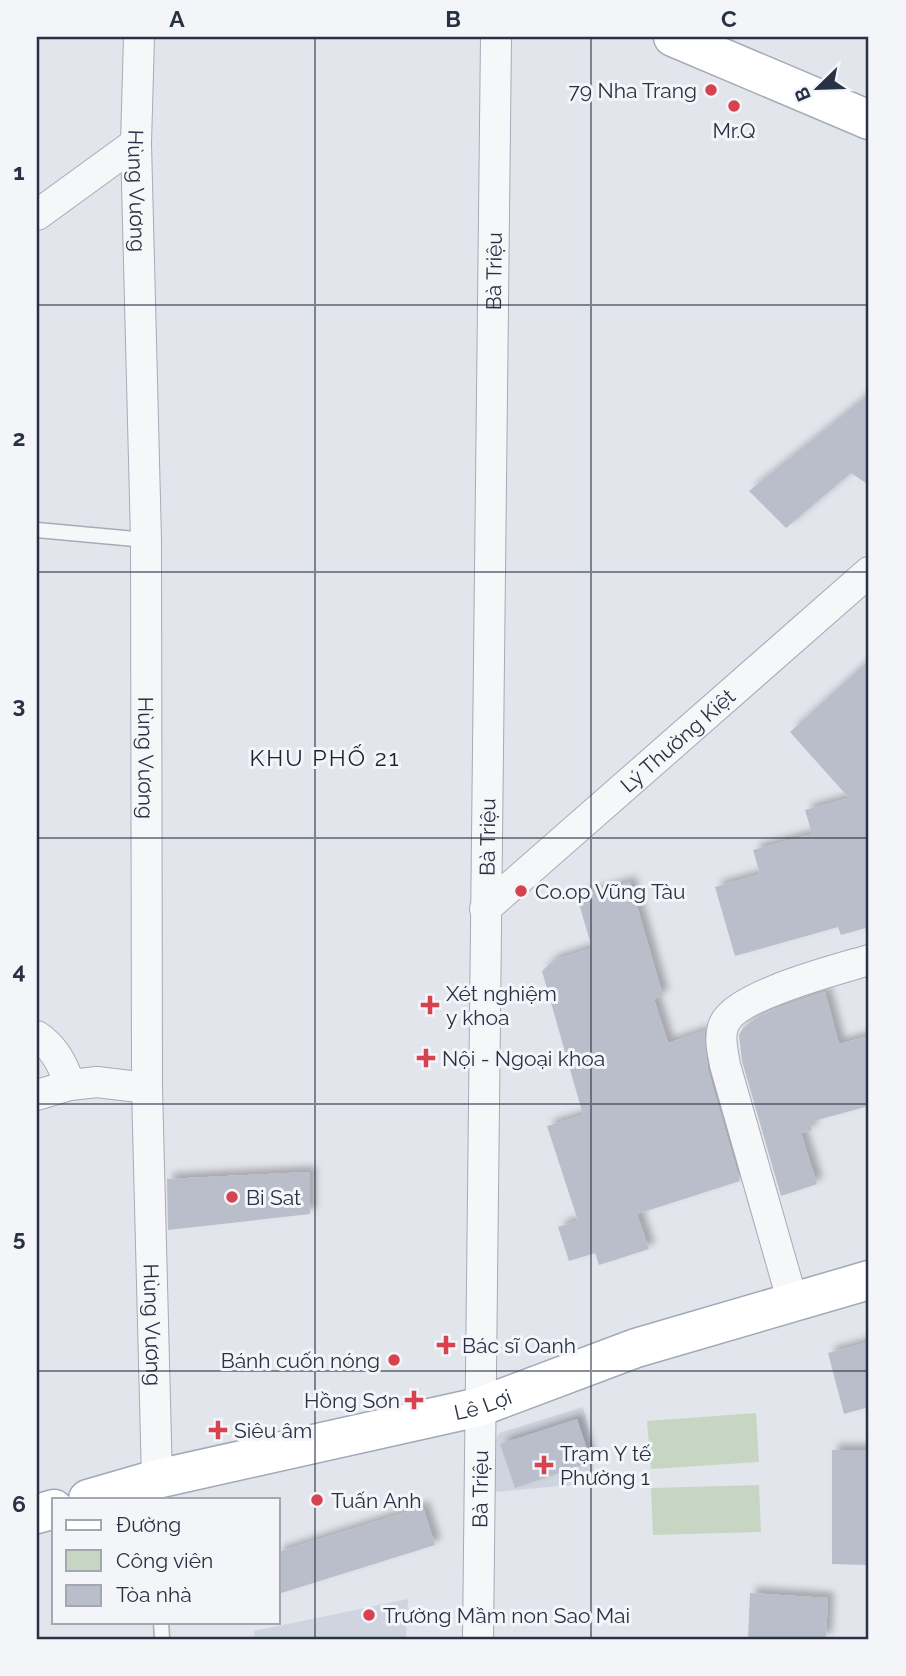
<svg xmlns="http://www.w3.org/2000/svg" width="906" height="1676" font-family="Raleway,sans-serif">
<defs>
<filter id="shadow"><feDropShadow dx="6" dy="-6" stdDeviation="3.5" flood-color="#0004"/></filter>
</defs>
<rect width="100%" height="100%" fill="#e3e5ec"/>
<g fill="#d0d4de">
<polygon points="583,1407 593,1447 594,1483 495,1492 492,1446 499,1433"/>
<polygon points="408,1599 406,1639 255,1639 254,1631"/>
</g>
<g fill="#c7d6c3">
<polygon points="756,1413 759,1462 651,1469 647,1421"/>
<polygon points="759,1485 761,1532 653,1535 651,1488"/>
</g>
<g fill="#b9beca" filter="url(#shadow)">
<polygon points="869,394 869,485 851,473 786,528 749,491"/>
<polygon points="869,660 869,927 841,935 838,927 735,956 715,887 760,874 753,850 812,834 805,810 849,798 790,732"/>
<polygon points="630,882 663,996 654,999 668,1043 704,1031 708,1070 740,1181 637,1214 649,1249 599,1265 595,1253 569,1261 558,1227 578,1221 547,1126 583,1115 542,971 554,960 592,948 577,897"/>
<polygon points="825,992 839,1044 869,1036 869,1106 810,1122 812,1130 801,1133 817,1184 781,1196 742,1061 739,1035 743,1028 754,1020 772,1010"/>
<polygon points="310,1172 310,1214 168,1230 167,1179"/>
<polygon points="869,1342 869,1407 844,1414 828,1353"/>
<polygon points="577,1419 591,1462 515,1488 500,1444"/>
<polygon points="832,1450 869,1450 869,1565 832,1564"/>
<polygon points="423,1507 435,1545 278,1594 278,1552"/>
<polygon points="750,1593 828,1598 826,1639 748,1639"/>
</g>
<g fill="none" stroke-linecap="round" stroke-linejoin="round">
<g stroke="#a7abb7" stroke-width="17">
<g id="lane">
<polyline points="37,530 146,540"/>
<polyline points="161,1622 162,1639"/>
</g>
</g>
<g stroke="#a7abb7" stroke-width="32">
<g id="street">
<path id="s1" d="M139 37 136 143 146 540 147 1088 157 1479"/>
<polyline points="37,215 136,143"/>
<path id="s2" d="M485 909 869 572"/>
<path d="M37 1036C55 1048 63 1065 70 1085"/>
<polyline points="37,1095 70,1085 97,1082 147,1088"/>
<path d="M793 1303 725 1065C723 1053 719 1039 723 1027 731 996 839 969 869 960"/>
<path id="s3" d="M478 1639 496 37"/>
</g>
</g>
<g stroke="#a7abb7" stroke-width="41">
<polyline id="secondary" points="673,37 869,120"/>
</g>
<g stroke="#a1a9b8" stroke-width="41">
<g id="primary">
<path id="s4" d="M88 1499 157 1479 479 1407 636 1348 869 1280"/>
<polyline points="37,1514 54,1509"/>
</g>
</g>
<use href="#lane" stroke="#f6f7f9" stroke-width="14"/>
<use href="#street" stroke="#f6f7f9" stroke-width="30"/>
<use href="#secondary" stroke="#fff" stroke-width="38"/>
<use href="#primary" stroke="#fff" stroke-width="38"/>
</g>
<path fill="none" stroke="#293145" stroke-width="2" stroke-opacity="0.55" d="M315 37V1639M591 37V1639M37 305H869M37 572H869M37 838H869M37 1104H869M37 1371H869"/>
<g fill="#d6424d" stroke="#f3f5f9" stroke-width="2.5">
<circle cx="711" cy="90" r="7"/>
<circle cx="734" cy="106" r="7"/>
<circle cx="521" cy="891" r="7"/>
<path d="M426.5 994.5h7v7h7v7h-7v7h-7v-7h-7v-7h7z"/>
<path d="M422.5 1047.5h7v7h7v7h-7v7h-7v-7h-7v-7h7z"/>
<circle cx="232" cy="1197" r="7"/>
<path d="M442.5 1334.5h7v7h7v7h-7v7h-7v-7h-7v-7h7z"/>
<circle cx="394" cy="1360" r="7"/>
<path d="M410.5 1389.5h7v7h7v7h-7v7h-7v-7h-7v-7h7z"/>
<path d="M214.5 1419.5h7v7h7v7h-7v7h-7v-7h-7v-7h7z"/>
<path d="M540.5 1454.5h7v7h7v7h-7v7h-7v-7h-7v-7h7z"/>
<circle cx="317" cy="1500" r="7"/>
<circle cx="369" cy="1615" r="7"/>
</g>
<g text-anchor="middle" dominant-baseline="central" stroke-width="6" stroke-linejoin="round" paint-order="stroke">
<g font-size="21" fill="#293145" stroke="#f3f5f9" text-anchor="start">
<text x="697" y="90" text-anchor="end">79 Nha Trang</text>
<text x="734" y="130" text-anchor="middle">Mr.Q</text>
<text x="535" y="891">Co.op Vũng Tàu</text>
<text x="446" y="993">Xét nghiệm<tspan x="446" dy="24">y khoa</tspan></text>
<text x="442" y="1058">Nội - Ngoại khoa</text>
<text x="246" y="1197">Bi Sat</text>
<text x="462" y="1345">Bác sĩ Oanh</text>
<text x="380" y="1360" text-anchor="end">Bánh cuốn nóng</text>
<text x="400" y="1400" text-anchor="end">Hồng Sơn</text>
<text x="234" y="1430">Siêu âm</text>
<text x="560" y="1453">Trạm Y tế<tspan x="560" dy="24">Phường 1</tspan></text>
<text x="331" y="1500">Tuấn Anh</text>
<text x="383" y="1615">Trường Mầm non Sao Mai</text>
</g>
<g font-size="21" fill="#293145" stroke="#f3f5f9">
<text stroke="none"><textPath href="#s1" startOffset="154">Hùng Vương</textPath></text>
<text stroke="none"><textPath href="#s3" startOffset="1368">Bà Triệu</textPath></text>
<text stroke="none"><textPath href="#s2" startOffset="256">Lý Thường Kiệt</textPath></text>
<text stroke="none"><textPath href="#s1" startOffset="721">Hùng Vương</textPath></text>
<text stroke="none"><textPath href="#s3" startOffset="802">Bà Triệu</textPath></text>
<text stroke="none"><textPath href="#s1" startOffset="1288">Hùng Vương</textPath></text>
<text stroke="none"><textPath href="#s4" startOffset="406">Lê Lợi</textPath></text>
<text stroke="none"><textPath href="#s3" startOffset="150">Bà Triệu</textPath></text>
</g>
<g font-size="23" letter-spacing="2" fill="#1b2236" stroke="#f3f5f9">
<text x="325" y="757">KHU PHỐ 21</text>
</g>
</g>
<rect width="906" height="1676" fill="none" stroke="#f3f5f9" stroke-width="77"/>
<rect x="52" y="1498" width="228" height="126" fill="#f3f5f9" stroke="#a2a7b1" stroke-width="2"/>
<rect x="66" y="1520" width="35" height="10" fill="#ffffff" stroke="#a2a7b1" stroke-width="2"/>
<text x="116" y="1532" font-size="21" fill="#293145">Đường</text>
<rect x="66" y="1550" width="35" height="21" fill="#c7d6c3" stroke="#a2a7b1" stroke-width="2"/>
<text x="116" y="1568" font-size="21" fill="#293145">Công viên</text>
<rect x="66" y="1585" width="35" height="21" fill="#b9beca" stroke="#a2a7b1" stroke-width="2"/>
<text x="116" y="1602" font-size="21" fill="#293145">Tòa nhà</text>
<g transform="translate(818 88) rotate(247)" stroke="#f3f5f9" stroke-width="5" paint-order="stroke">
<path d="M0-5L12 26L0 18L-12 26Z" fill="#293145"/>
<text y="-10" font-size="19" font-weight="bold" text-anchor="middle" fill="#293145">B</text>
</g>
<rect x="38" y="38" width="829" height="1600" fill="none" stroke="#293145" stroke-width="2.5"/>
<g font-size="23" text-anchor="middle" font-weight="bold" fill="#293145">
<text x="177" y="27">A</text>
<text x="453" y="27">B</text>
<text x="729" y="27">C</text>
<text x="19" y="180">1</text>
<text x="19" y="446">2</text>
<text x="19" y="713">3</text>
<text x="19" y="979">4</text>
<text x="19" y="1246">5</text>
<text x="19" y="1512">6</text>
</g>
</svg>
